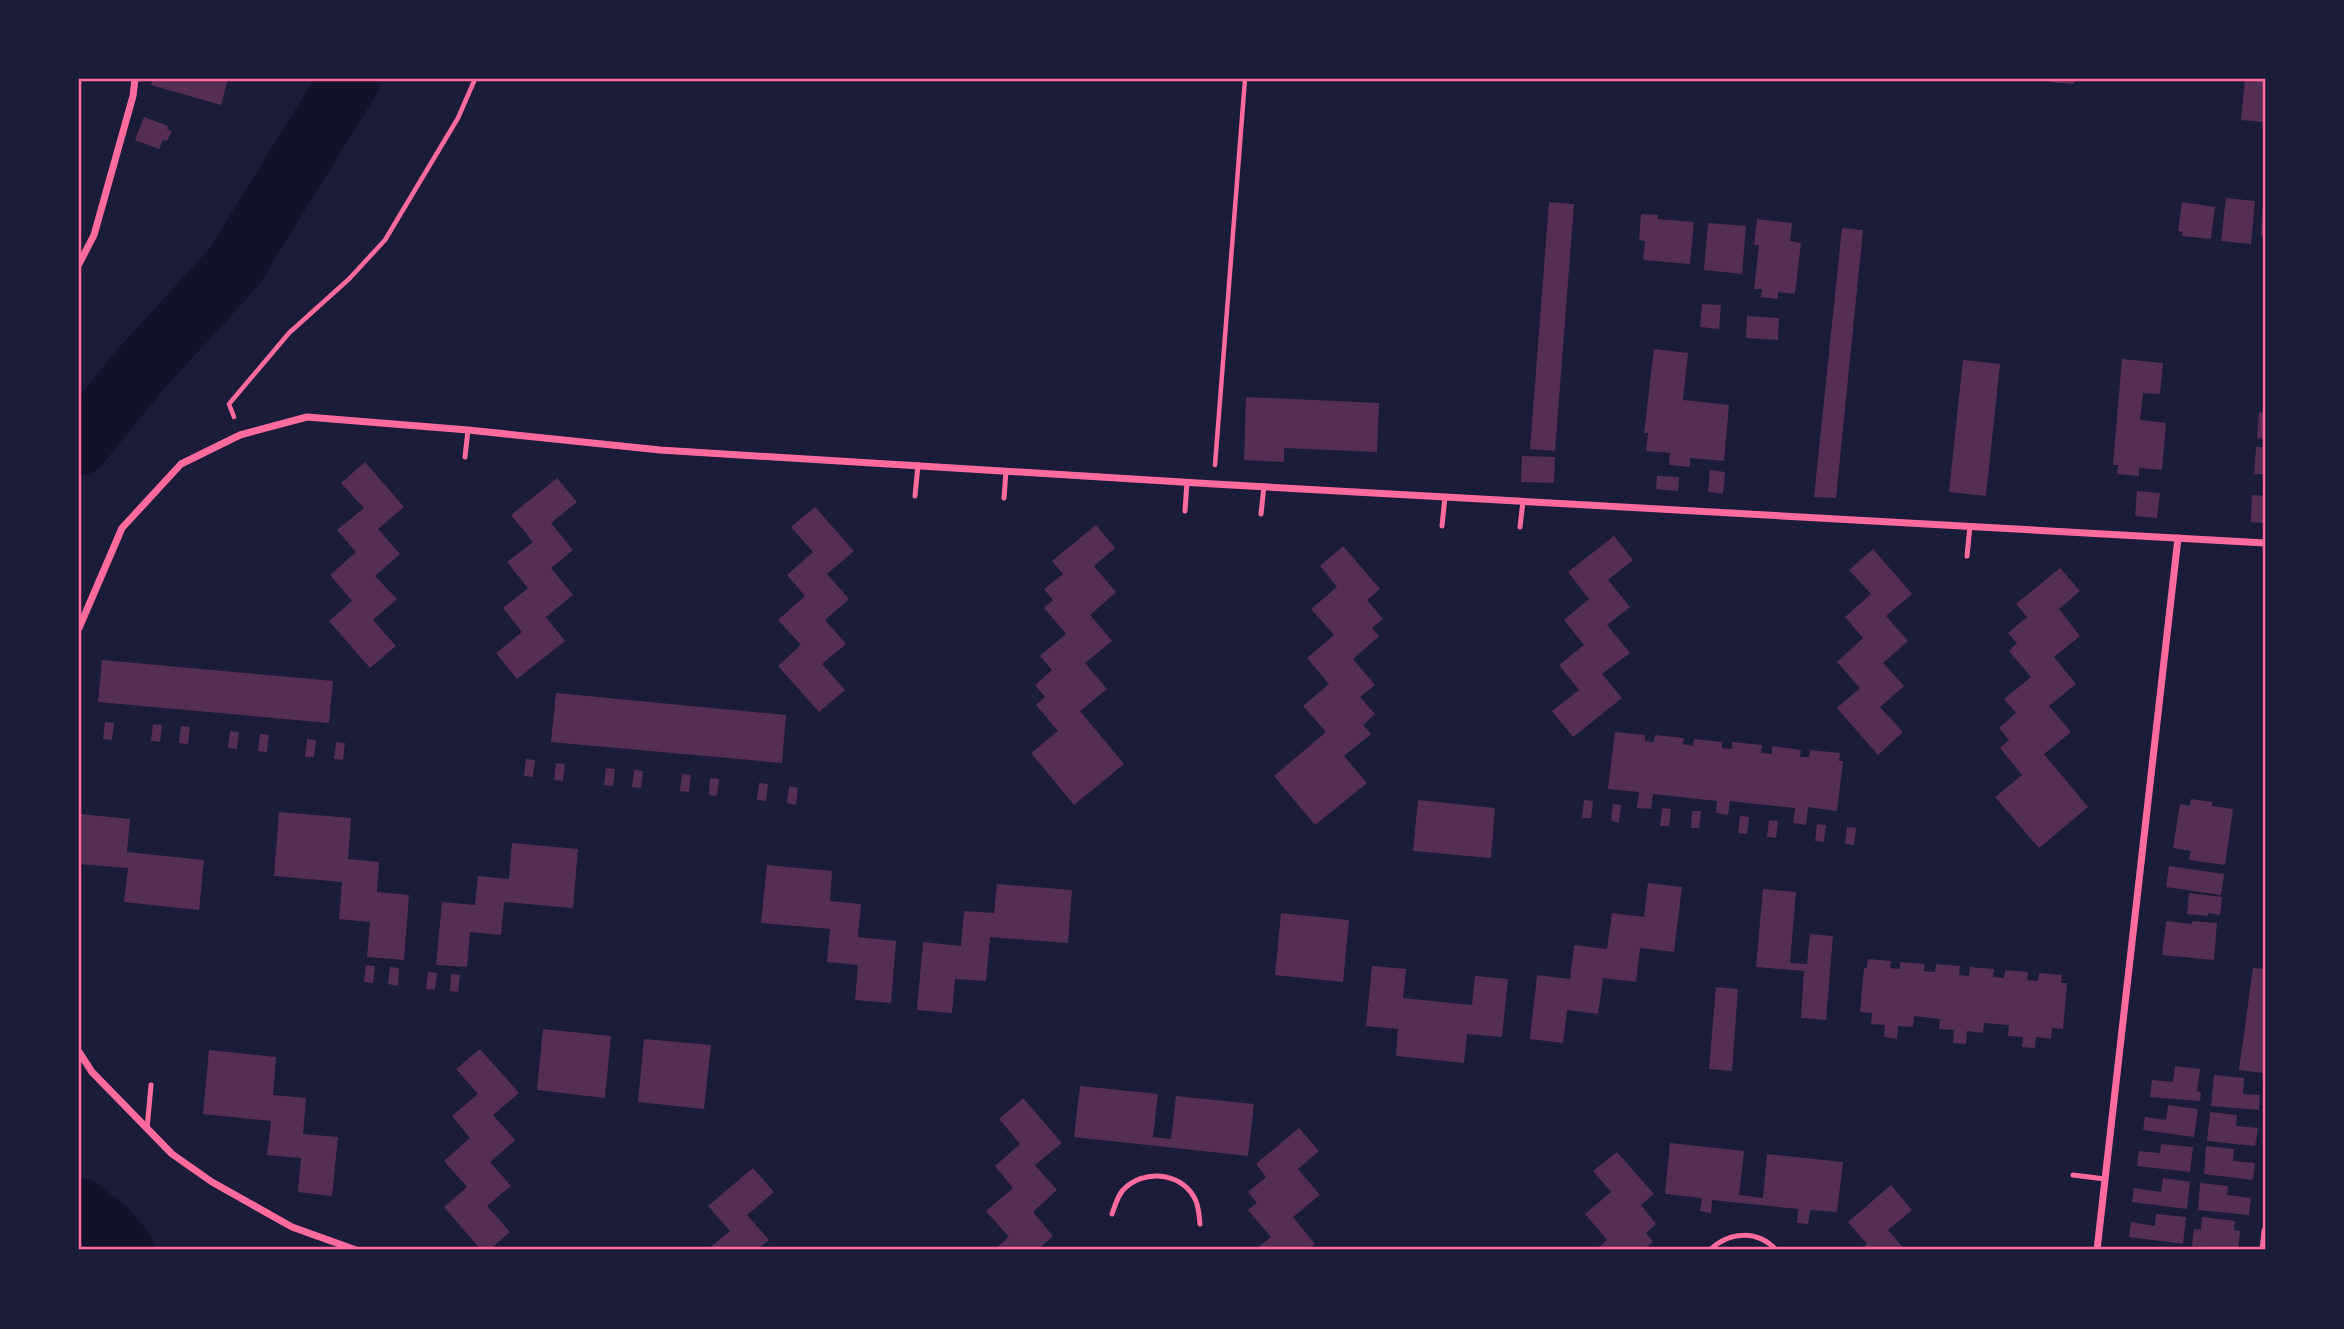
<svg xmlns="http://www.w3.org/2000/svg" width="2344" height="1329" font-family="Inter,sans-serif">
<rect width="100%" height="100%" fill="#1b1b3a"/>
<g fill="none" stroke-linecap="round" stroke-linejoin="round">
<g stroke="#12122b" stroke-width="61">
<polyline points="79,445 138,372 234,267 350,79"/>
<polyline points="79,1208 105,1228 124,1250"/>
</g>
</g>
<g fill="#542f53">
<polygon points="153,79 228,79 221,105 151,85"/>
<polygon points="2051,79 2075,79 2074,84 2050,82"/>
<polygon points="2245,79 2265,79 2265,122 2241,120"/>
<polygon points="144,117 168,126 167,129 172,131 167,141 163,140 159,149 135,140"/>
<polygon points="2226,198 2255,201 2251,244 2221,241"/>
<polygon points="1549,202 1574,204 1555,451 1530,449"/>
<polygon points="2182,202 2215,207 2211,239 2182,236 2183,232 2178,231"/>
<polygon points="2263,210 2265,210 2265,236 2261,235"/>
<polygon points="1641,214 1658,215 1658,219 1694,222 1690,264 1643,260 1645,241 1639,240"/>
<polygon points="1757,219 1792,223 1790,241 1801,243 1795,294 1778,292 1778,299 1761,297 1762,289 1754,289 1759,245 1754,245"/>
<polygon points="1708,223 1746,226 1742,274 1704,270"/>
<polygon points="1842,228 1863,230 1836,498 1814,497"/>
<polygon points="1702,304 1721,305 1719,329 1700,327"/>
<polygon points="1747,316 1779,318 1778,340 1746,338"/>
<polygon points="1654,349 1688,353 1683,400 1729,405 1724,461 1690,458 1690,467 1669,465 1670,453 1646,451 1648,433 1644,433"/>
<polygon points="2122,359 2163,363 2160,394 2143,393 2140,420 2166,423 2162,470 2139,468 2139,476 2117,474 2118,465 2113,465"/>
<polygon points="1963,360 2000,364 1986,496 1949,492"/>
<polygon points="1246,397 1379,403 1377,452 1284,448 1284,462 1244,460"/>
<polygon points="2259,412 2265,413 2265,439 2257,438"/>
<polygon points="2256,447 2265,447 2265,474 2254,474"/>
<polygon points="1522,456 1555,457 1554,483 1521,482"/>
<polygon points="365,462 404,507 378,529 400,554 375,576 397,599 373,620 396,646 370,668 329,621 352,601 330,575 356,552 337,530 364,508 341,483"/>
<polygon points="1710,470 1725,472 1723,494 1708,492"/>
<polygon points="1657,476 1679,477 1678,491 1656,489"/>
<polygon points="557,478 577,502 551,523 573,550 551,568 573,595 546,617 565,641 517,679 496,653 522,632 503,608 528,588 507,562 533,542 511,515"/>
<polygon points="2137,491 2160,493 2157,518 2135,516"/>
<polygon points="2252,495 2265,496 2265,523 2251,522"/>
<polygon points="815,507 854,551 827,574 849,599 825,620 846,644 822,664 845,690 819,712 778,666 801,645 778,620 805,596 787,575 813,552 791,527"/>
<polygon points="1096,525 1115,548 1094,566 1116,592 1090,615 1112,641 1085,663 1107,689 1080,711 1124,764 1074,805 1031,753 1058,731 1036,705 1045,697 1035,685 1052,670 1040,656 1066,634 1044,608 1053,600 1044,589 1063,574 1052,561"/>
<polygon points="1614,536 1633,560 1608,580 1630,607 1607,625 1630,653 1602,674 1622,698 1573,737 1552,711 1579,690 1559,665 1584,645 1564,620 1589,599 1568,572"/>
<polygon points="1343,546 1380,589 1367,600 1383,619 1372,628 1379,636 1353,659 1375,685 1360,697 1375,714 1363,725 1371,734 1344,756 1367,783 1315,825 1274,776 1326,732 1303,706 1329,684 1307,658 1334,635 1311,609 1337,587 1320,566"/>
<polygon points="1873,549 1912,594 1886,616 1908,641 1883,663 1904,686 1880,707 1903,732 1878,755 1837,708 1860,688 1837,662 1863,638 1845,617 1871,594 1849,570"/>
<polygon points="2060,568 2080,591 2059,609 2080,636 2054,657 2076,684 2049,706 2071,732 2044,754 2088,807 2039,848 1995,797 2022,775 2000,748 2009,740 1999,728 2016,713 2004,699 2031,677 2009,651 2017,643 2008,633 2027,617 2016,604"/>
<polygon points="102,660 333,681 329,723 98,702"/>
<polygon points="556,693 786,715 782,763 551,742"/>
<polygon points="105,722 114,723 112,740 103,739"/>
<polygon points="153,724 162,725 160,742 151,741"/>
<polygon points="181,726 190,727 188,744 179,743"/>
<polygon points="230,731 239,732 237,749 228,748"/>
<polygon points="1615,732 1645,735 1645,741 1654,742 1655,735 1684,738 1683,744 1693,746 1694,739 1722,742 1722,748 1732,749 1732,742 1762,745 1761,753 1772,754 1772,746 1801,750 1800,757 1809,757 1810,750 1840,753 1839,761 1843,761 1837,811 1808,807 1806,825 1793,823 1795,808 1730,801 1728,815 1716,813 1717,801 1653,794 1651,809 1637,808 1639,792 1608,789"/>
<polygon points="260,734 269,735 267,752 258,751"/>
<polygon points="307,739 316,740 314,757 305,757"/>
<polygon points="336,742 345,743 343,760 334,759"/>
<polygon points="526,759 535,760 533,777 524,776"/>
<polygon points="556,763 565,764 563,781 554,780"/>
<polygon points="606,768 615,769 613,786 604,785"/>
<polygon points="634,770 643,771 641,788 632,787"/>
<polygon points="682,774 691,775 689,792 680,791"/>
<polygon points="710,778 719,779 717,796 709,795"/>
<polygon points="759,783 768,784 766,801 757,800"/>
<polygon points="789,786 798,788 796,805 787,803"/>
<polygon points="2191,799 2212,802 2212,806 2233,809 2225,865 2189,860 2191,851 2173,848 2180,804 2190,806"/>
<polygon points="1418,800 1495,808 1491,858 1413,851"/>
<polygon points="1584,800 1593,801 1591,818 1582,818"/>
<polygon points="1613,804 1621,805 1619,823 1611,821"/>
<polygon points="1662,808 1671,809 1669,826 1660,826"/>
<polygon points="1692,811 1701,811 1699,828 1691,828"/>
<polygon points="279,812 351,818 348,859 379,862 377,892 409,895 404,960 367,957 370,922 339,919 342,882 274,876"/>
<polygon points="79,814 130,819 127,852 204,860 199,910 124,902 128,868 79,864"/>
<polygon points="1740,816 1749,817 1747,834 1738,833"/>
<polygon points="1769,820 1778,821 1776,838 1767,837"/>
<polygon points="1817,824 1826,825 1824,842 1815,841"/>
<polygon points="1847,827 1856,828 1854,845 1845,844"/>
<polygon points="512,843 578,849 573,908 504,902 501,935 470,932 467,967 436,965 442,902 475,905 478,876 509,879"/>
<polygon points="767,865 832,871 830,901 861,904 858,937 896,941 891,1003 855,1000 858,965 827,962 830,929 761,923"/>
<polygon points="2169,866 2224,874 2221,895 2166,887"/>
<polygon points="1648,883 1682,887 1674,952 1640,948 1636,982 1603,978 1598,1014 1567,1010 1563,1043 1530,1039 1537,975 1570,979 1574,945 1607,949 1612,913 1644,917"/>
<polygon points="997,884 1072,890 1068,943 990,937 986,981 955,979 952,1013 917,1010 923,942 961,946 964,911 994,913"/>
<polygon points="1763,889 1796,892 1790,963 1807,964 1810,934 1833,936 1826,1020 1801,1018 1804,971 1756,967"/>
<polygon points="2189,893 2222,897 2220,915 2208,913 2208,916 2187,914"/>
<polygon points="1281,913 1349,920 1343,982 1275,975"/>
<polygon points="2166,921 2192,924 2192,921 2217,923 2214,960 2162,955"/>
<polygon points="1868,959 1891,961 1890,968 1900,969 1900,962 1925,964 1924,971 1935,972 1936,964 1960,966 1959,975 1969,976 1970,967 1994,969 1993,977 2004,978 2005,970 2028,972 2027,980 2038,981 2039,973 2062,975 2061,983 2067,983 2063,1029 2052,1028 2051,1039 2036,1037 2035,1048 2022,1047 2023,1037 2008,1036 2009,1025 1984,1023 1983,1033 1967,1031 1966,1044 1953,1043 1954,1030 1939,1029 1940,1019 1914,1016 1913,1027 1898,1026 1897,1039 1884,1037 1885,1025 1871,1024 1872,1013 1860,1012 1864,968 1867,968"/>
<polygon points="366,965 375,966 373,983 364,982"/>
<polygon points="1372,966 1406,969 1403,998 1472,1005 1475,976 1508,979 1502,1037 1467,1034 1464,1063 1396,1056 1398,1029 1366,1026"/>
<polygon points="390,967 399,968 398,986 388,984"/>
<polygon points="2253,968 2265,969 2265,1059 2263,1073 2239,1070"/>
<polygon points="428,972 437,973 435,990 426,989"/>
<polygon points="451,974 460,975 458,992 450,991"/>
<polygon points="1716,987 1738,989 1732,1071 1709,1069"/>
<polygon points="543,1029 611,1036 605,1098 537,1090"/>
<polygon points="644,1039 711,1045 704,1109 638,1102"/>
<polygon points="480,1049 519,1093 493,1115 515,1140 490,1162 511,1186 487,1206 510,1232 489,1250 481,1250 444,1207 467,1187 444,1161 470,1138 452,1116 478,1094 456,1069"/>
<polygon points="209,1050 276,1057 273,1095 306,1098 303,1134 338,1137 332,1196 298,1192 301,1158 267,1155 271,1121 203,1114"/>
<polygon points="2175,1066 2200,1069 2197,1091 2201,1092 2200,1101 2150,1097 2152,1080 2173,1082"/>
<polygon points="2214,1075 2244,1078 2243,1094 2260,1095 2259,1110 2211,1106"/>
<polygon points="1080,1086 1158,1094 1153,1137 1171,1139 1176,1096 1254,1104 1248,1156 1074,1137"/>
<polygon points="1023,1098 1062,1143 1035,1165 1057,1190 1033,1212 1053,1236 1037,1250 994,1250 1009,1237 986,1211 1013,1188 995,1166 1020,1144 999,1119"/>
<polygon points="2168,1105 2198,1109 2194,1137 2143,1130 2145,1117 2166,1120"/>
<polygon points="2210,1112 2237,1115 2236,1126 2258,1128 2255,1146 2207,1141"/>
<polygon points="1299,1128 1319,1151 1298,1169 1320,1195 1293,1217 1315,1244 1307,1250 1255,1250 1271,1237 1248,1210 1257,1203 1248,1192 1266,1177 1256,1164"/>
<polygon points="1670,1143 1744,1151 1739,1195 1763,1198 1767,1154 1843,1162 1837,1212 1810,1210 1808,1224 1797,1223 1798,1209 1712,1200 1711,1213 1700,1211 1702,1198 1665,1194"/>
<polygon points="2161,1144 2193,1147 2190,1172 2137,1166 2139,1151 2160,1153"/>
<polygon points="2206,1146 2234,1149 2233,1161 2255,1163 2253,1180 2204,1174"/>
<polygon points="1617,1152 1654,1194 1641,1205 1656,1224 1646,1233 1653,1242 1643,1250 1596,1250 1607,1240 1585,1214 1611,1192 1593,1171"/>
<polygon points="753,1168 774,1192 747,1215 769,1240 756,1250 707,1250 730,1231 708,1206"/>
<polygon points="2163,1178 2190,1182 2187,1209 2132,1202 2134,1188 2161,1192"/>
<polygon points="2200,1183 2228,1186 2227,1195 2251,1198 2249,1215 2198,1210"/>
<polygon points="1891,1185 1912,1210 1888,1230 1905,1250 1859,1250 1867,1244 1848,1222"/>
<polygon points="2156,1214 2186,1217 2183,1244 2129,1237 2131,1222 2155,1226"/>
<polygon points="2202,1217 2235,1221 2234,1230 2240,1231 2238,1250 2192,1246 2194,1229 2201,1230"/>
</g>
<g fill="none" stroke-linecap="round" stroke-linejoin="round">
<g stroke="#ff6b9d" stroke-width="4.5">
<polyline points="234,417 229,404 289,333 349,279 385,240 458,118 475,79"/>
<polyline points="1215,465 1245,79"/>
</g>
<g stroke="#ff6b9d" stroke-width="5">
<polyline points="465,457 468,430"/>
<polyline points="915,496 918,465"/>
<polyline points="1004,498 1006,471"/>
<polyline points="1185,511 1187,482"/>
<polyline points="1261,514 1264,486"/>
<polyline points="1442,526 1445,497"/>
<polyline points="1520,527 1523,501"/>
<polyline points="1967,556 1970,526"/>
<polyline points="147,1129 151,1085"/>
<polyline points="2073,1175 2105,1179"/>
<path d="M1112 1214C1115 1206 1117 1197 1123 1190 1143 1169 1180 1172 1194 1197 1199 1205 1199 1215 1200 1224"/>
<path d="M1710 1250C1729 1231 1758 1230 1776 1250"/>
</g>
<g stroke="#ff6b9d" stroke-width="7">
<polyline points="79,264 94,235 133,96 135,79"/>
<polyline points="79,628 122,528 181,464 240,435 307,417 468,430 660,450 1214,484 2265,543"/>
<polyline points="79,1052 92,1072 172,1154 212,1182 292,1227 356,1250"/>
<polyline points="2097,1250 2178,538"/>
<polyline points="2263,1250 2265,1231"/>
</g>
</g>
<rect width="2344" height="1329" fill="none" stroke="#1b1b3a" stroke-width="161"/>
<rect x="80" y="80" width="2184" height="1168" fill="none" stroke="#ff6b9d" stroke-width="2.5"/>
</svg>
